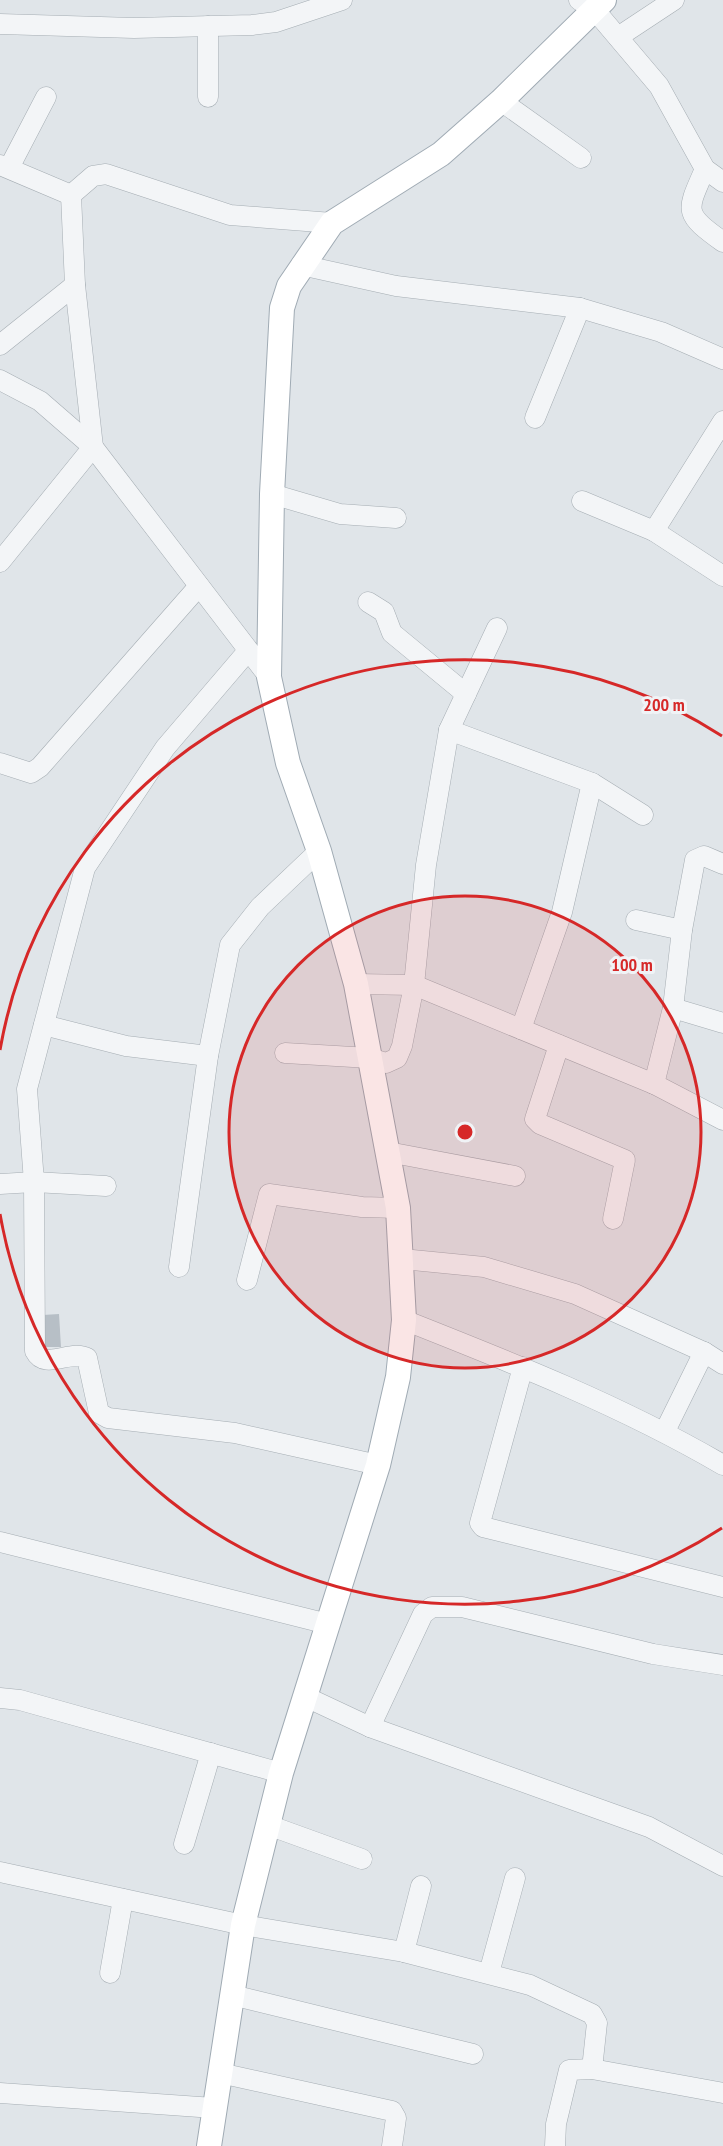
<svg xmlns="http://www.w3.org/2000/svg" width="723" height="2146" font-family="'PT Sans Narrow',sans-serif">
<rect width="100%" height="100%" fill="#e0e5e9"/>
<polygon fill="#b7bfc6" points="59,1314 61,1347 44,1347 43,1315"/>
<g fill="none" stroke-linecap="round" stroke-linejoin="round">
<g stroke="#a5adb3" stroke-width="21">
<g id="minor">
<polyline points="579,0 593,8 659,86 705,169 723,182"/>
<polyline points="0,24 134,28 252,25 276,22 342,0"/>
<polyline points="208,26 208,97"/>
<polyline points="618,37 674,0"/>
<polyline points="501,101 581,158"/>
<polyline points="0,165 71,195"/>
<polyline points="9,168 46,97"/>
<path d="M705 169C686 212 683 213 723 242"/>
<polyline points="71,195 93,176 106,174 230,215 332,223"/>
<polyline points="301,265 396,286 580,308 661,332 723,359"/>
<polyline points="0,345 75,285"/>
<polyline points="0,380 40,401 93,447 269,677"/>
<polyline points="535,418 580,308"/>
<polyline points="272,494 340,514 396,518"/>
<polyline points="582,501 654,531 723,576"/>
<polyline points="654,531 723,421"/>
<polyline points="0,562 93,447 75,285 71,195"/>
<polyline points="368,602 384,612 392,633 466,694"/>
<path d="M247 652 165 748 85 868 27 1089 34 1182 35 1351C45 1371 71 1349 87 1358L99 1413 108 1418 235 1433 378 1465"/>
<polyline points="449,730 592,783 643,815"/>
<polyline points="0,763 31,773 40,767 199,586"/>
<polyline points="636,920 682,930"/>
<polyline points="356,984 414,985 654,1084 723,1120"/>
<polyline points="673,1008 723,1023"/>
<polyline points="44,1025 126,1046 208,1056"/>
<polyline points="521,1029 562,912 592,783"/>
<polyline points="559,1045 535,1119 540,1124 625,1160 613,1219"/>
<polyline points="285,1053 370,1058 386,1063 397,1058 402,1046 414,985 426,865 449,730 497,628"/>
<polyline points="654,1084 673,1008 682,930 695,860 704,856 723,864"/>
<polyline points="388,1152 515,1176"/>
<polyline points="0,1184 34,1182 106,1186"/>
<polyline points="402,1259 484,1267 575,1294 704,1352 723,1364"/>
<polyline points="179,1267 208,1056 230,945 260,907 319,851"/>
<polyline points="247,1280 269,1194 362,1207 398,1208"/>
<path d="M404 1320C513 1363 622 1406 723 1465"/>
<polyline points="523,1367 480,1523 483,1527 723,1587"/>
<polyline points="665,1431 704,1352"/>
<polyline points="0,1542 328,1624"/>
<polyline points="306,1697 370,1727 649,1827 723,1866"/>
<polyline points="0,1698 20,1700 281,1773"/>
<polyline points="370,1727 423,1614 432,1607 462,1607 653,1654 723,1665"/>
<polyline points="268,1825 362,1859"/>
<polyline points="184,1844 211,1753"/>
<polyline points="0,1872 243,1925 404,1952 530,1985 592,2014 597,2023 592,2069"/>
<polyline points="404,1952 421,1886"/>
<polyline points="110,1973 123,1899"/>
<polyline points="489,1973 515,1878"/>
<polyline points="232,1995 473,2054"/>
<polyline points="220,2073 392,2111 396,2118 392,2146"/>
<polyline points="0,2093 214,2108"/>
<polyline points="555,2146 556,2124 569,2070 592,2069 723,2093"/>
</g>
</g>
<g stroke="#a0abb4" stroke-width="26">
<polyline id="major" points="209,2146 243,1925 281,1773 378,1465 398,1377 404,1320 398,1208 356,984 319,851 288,763 269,677 272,494 282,308 289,286 332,223 441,154 501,101 604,0"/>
</g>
<use href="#minor" stroke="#f3f5f7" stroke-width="20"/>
<use href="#major" stroke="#fff" stroke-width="24"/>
</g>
<circle cx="465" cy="1132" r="236" fill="#d62828" fill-opacity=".12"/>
<g fill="none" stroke="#d62828" stroke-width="3">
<circle cx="465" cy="1132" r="236"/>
<path d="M722 1528A472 472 0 0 1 0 1214M0 1050A472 472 0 0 1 722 736"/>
</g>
<circle cx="465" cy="1132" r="9" fill="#d62828" stroke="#f0f3f6" stroke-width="3"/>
<g font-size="18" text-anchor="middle" font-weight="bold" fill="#d62828" stroke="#f0f3f6" stroke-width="6" stroke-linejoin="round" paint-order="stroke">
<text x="664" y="711">200 m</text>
<text x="632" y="971">100 m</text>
</g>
</svg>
